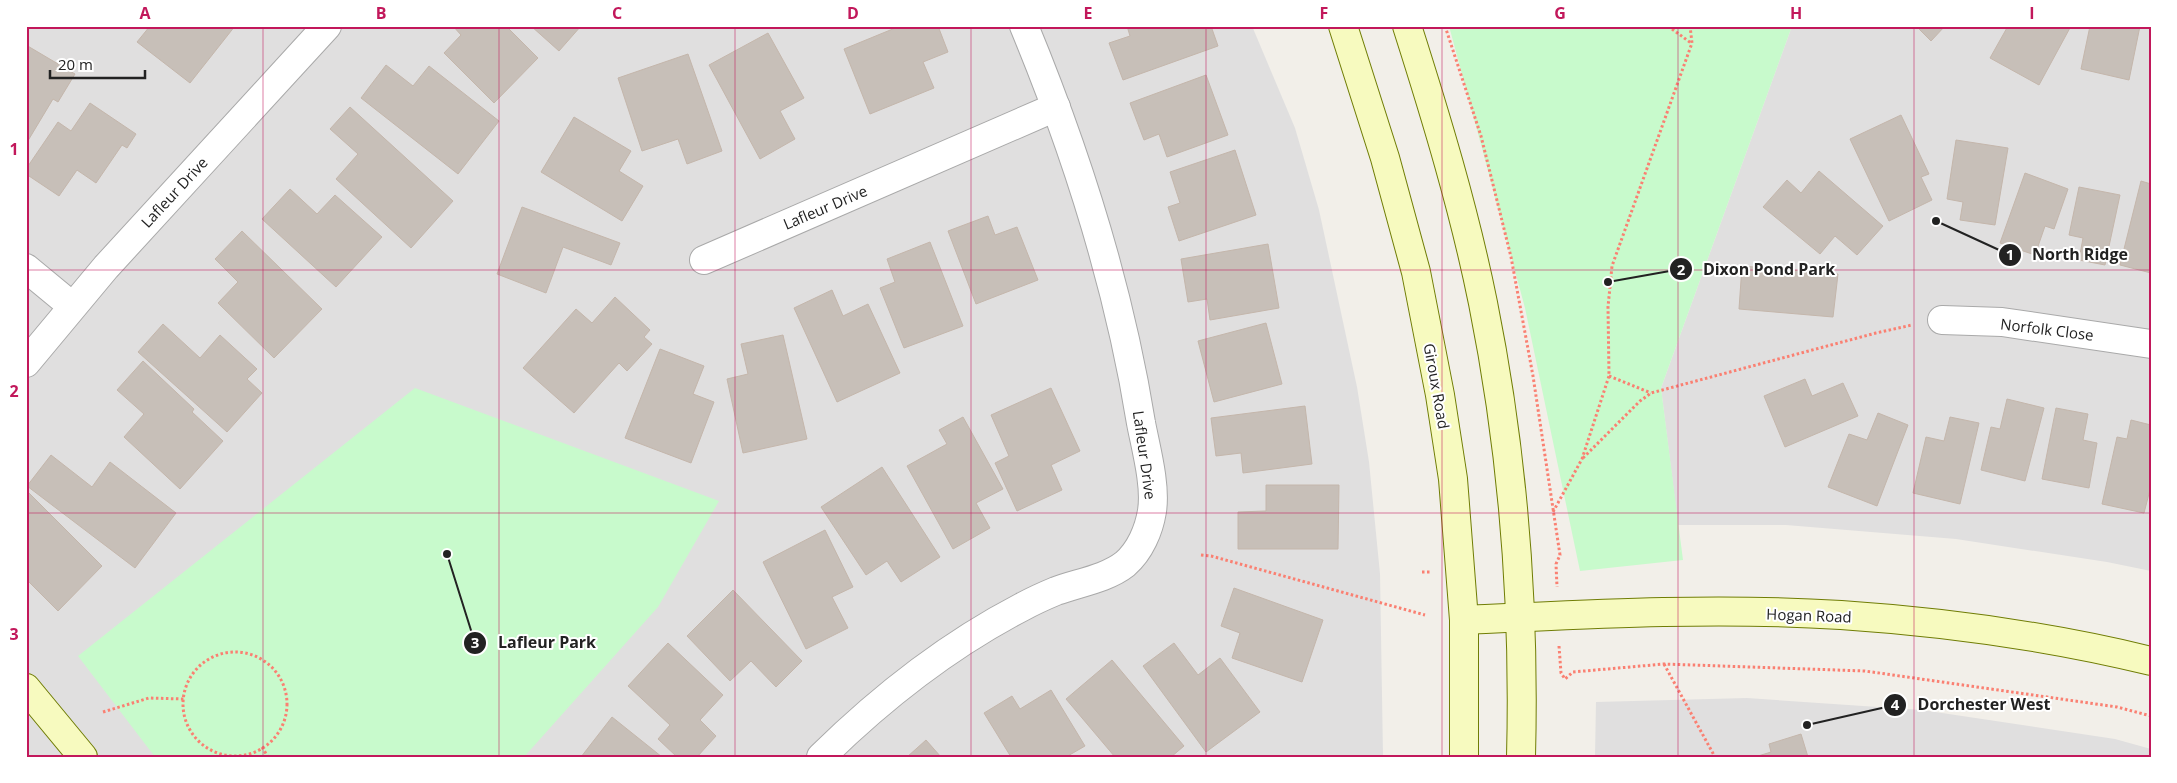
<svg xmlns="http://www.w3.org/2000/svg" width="2177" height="783" font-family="'Open Sans',sans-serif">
<rect width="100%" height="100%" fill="#f2efe9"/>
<g fill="#e0dfdf">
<polygon points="26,26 1252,26 1295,128 1319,210 1357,387 1369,462 1380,574 1383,757 26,757"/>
<polygon points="1792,26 2151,26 2151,571 2107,562 1956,539 1786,525 1678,525 1661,388"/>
<polygon points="1747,698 1922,710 2115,739 2151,749 2151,757 1595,757 1596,702"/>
</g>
<g fill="#c8facc">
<polygon points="1449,26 1792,26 1661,388 1683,560 1580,571 1525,308"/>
<polygon points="415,388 719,501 658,607 524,757 155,757 78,656"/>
</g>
<g fill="#c7bfb8" stroke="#c4b6ab">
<polygon points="150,26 235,26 190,83 137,42"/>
<polygon points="453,26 506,26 538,58 494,103 444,53 461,35"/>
<polygon points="531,26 581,26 559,51"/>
<polygon points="900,26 938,26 948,52 923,62 934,88 870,114 844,49"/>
<polygon points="1127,26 1211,26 1218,46 1123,80 1109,43 1130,36"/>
<polygon points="1916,26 1945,26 1931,41"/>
<polygon points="2008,26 2071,26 2039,85 1990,58"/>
<polygon points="2090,26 2140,26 2129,80 2081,69"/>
<polygon points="768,33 804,98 780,111 795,139 760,159 709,65"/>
<polygon points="26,45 75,74 58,102 53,99 26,144"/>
<polygon points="688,54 722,151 687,164 678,139 642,151 618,78"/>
<polygon points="386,65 413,86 429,66 499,121 458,174 361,98"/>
<polygon points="1206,75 1228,135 1167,157 1159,134 1144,140 1130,103"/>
<polygon points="90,103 136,134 127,148 122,145 96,183 77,170 59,196 26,174 26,169 58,122 71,131"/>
<polygon points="350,107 453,201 411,248 336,179 358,154 330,129"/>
<polygon points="1901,115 1929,174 1921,177 1932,200 1889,221 1850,139"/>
<polygon points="574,117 631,151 619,171 643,186 622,221 541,172"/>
<polygon points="1956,140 2008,148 1995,225 1960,220 1963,202 1947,199"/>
<polygon points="1235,150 1256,215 1179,241 1168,207 1180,203 1170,172"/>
<polygon points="1819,171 1883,226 1857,255 1835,236 1820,254 1763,207 1787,180 1801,193"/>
<polygon points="2025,173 2068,189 2054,229 2045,226 2035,255 2000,243"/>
<polygon points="2141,181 2151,184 2151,273 2120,265"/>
<polygon points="2079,187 2120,195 2105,265 2079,260 2083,238 2069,235"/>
<polygon points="290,189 317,214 335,195 382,237 336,287 262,219"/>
<polygon points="522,207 620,243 611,265 563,247 546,293 497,274"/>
<polygon points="988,216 995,235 1017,227 1038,280 976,304 948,231"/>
<polygon points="242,231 322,309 274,358 218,303 238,282 215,259"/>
<polygon points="930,242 963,326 904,348 880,288 895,282 887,259"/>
<polygon points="1268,244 1279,308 1210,320 1207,299 1188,302 1181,259"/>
<polygon points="1742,266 1838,274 1833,317 1739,309"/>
<polygon points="832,290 843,316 868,304 900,373 837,402 794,308"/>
<polygon points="615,297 650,330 644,337 652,344 627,371 619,363 574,413 523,368 576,309 592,323"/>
<polygon points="1266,323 1282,384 1214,402 1198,341"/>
<polygon points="163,324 200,358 220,335 257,369 247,379 262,393 227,432 138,352"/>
<polygon points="783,335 807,439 743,453 727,379 748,374 741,344"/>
<polygon points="660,349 704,366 693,394 714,402 691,463 625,438"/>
<polygon points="143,361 194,409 192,412 223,441 180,489 124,437 144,414 117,390"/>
<polygon points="1805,379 1812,396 1843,383 1858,416 1785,447 1764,396"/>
<polygon points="1051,388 1080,451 1051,465 1062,490 1017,511 995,463 1009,456 991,415"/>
<polygon points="2007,399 2044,408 2025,481 1981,470 1991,427 2000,429"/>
<polygon points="1305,406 1312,464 1243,473 1241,453 1216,456 1211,418"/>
<polygon points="2056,408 2088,414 2083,440 2097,443 2089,488 2042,479"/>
<polygon points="1878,413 1908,425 1877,506 1828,487 1849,434 1867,440"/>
<polygon points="963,417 1003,489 976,503 990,528 953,549 907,466 947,444 939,430"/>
<polygon points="1950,417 1979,423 1960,504 1913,493 1926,437 1944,441"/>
<polygon points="2131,420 2151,425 2151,486 2144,513 2102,504 2117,437 2127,439"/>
<polygon points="51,455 92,487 110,462 176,513 135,568 27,486"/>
<polygon points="882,467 940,557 901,582 887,561 866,575 821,507"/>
<polygon points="1266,485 1339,485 1338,549 1238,549 1238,512 1266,511"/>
<polygon points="28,492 102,566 58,611 26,579 26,494"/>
<polygon points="825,530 853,587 832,597 848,628 806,649 763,562"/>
<polygon points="1234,588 1323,620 1302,682 1232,658 1240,633 1221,626"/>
<polygon points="733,590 802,661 776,687 751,661 730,681 687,636"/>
<polygon points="668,643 723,695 700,720 716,736 697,757 677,757 658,739 670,725 628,686"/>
<polygon points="1174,643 1198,675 1220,658 1260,712 1206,752 1143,666"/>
<polygon points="1112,660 1184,746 1171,757 1115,757 1066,699"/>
<polygon points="1051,690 1085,746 1066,757 1011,757 984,713 1012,696 1020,709"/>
<polygon points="612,717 662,757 581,757"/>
<polygon points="1801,734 1808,757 1755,757 1771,752 1769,744"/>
<polygon points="926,740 941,757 907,757"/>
</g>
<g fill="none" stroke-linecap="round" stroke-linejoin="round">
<g stroke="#a9a9a9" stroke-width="30">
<g id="street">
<polyline points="704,260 1056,107"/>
<polyline points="26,268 72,306"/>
<polyline points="1942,320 2002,322 2151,344"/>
<polyline points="26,363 106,267 327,26"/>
<path d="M821 757C881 698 947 646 1022 607 1033 601 1044 596 1056 591 1077 583 1106 579 1125 564 1140 551 1149 530 1152 511 1156 485 1146 449 1141 423 1119 286 1077 154 1024 26"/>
</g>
</g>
<g stroke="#707d05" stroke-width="30">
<g id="secondary">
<polyline points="1343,26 1385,158 1416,272 1440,395 1453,479 1464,620 1464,757"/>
<path d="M1407 26C1436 117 1464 209 1483 303 1513 452 1525 604 1521 757"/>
<path d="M1464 620C1589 614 1716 607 1841 615 1945 622 2049 636 2151 661"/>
<polyline points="26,688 83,757"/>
</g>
</g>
<g stroke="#fa8072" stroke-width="3" stroke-dasharray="2.5 2.5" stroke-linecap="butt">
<polyline points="1445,26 1481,136 1511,257 1533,376 1560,555 1556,564 1557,587"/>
<polyline points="1668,26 1691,43"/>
<polyline points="1609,376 1651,393"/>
<polyline points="1583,458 1640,401 1651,393 1876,333 1912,325"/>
<polyline points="1553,512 1582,459 1609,376 1608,307 1612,266 1692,43 1690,26"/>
<polyline points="1201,555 1211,556 1425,615"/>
<polyline points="1422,572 1432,572"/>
<polyline points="1559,646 1561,673 1565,679 1573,672 1664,664 1865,671 2117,707 2151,716"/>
<circle cx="235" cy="704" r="52"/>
<polyline points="1664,664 1715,757"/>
<polyline points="103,712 149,698 184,699"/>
<polyline points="262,747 268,757"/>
</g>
<use href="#street" stroke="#fff" stroke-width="28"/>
<use href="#secondary" stroke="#f7fabf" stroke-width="28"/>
</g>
<path fill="none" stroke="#c2185b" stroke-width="1" stroke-opacity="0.55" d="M263 26V757M499 26V757M735 26V757M971 26V757M1206 26V757M1442 26V757M1678 26V757M1914 26V757M26 270H2151M26 513H2151"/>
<g text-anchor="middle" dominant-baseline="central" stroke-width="4" stroke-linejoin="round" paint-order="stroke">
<g font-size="15" fill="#222" stroke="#fff">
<text transform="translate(174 192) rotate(-47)">Lafleur Drive</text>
<text transform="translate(825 207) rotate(-23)">Lafleur Drive</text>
<text transform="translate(2047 329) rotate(7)">Norfolk Close</text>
<text transform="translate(1437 386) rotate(80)">Giroux Road</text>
<text transform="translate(1145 455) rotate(82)">Lafleur Drive</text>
<text transform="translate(1809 615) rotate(2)">Hogan Road</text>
</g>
</g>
<path fill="none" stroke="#222" stroke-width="2" d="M1936 221L2010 255M1608 282L1681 269M447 554L475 643M1807 725L1895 705"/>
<g fill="#222" stroke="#fff" stroke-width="2">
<circle cx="1936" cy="221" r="5"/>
<circle cx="1608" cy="282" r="5"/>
<circle cx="447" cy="554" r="5"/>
<circle cx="1807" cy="725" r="5"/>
<circle cx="2010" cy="255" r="12"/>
<circle cx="1681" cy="269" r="12"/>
<circle cx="475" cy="643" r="12"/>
<circle cx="1895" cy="705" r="12"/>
</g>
<g font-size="15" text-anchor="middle" font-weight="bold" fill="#fff">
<text x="2010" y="260">1</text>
<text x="1681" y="275">2</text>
<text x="475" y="648">3</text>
<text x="1895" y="710">4</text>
</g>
<g font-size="16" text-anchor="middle" font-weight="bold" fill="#222" stroke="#fff" stroke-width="4" stroke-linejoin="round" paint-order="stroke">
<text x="2080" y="260">North Ridge</text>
<text x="1769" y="275">Dixon Pond Park</text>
<text x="547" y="648">Lafleur Park</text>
<text x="1984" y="710">Dorchester West</text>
</g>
<rect width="2177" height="783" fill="none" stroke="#ffffff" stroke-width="55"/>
<path d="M50 70v8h95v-8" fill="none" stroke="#222222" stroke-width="2.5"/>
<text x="58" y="70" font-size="15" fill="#222222" stroke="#ffffff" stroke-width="4" paint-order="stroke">20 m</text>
<rect x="28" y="28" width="2122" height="728" fill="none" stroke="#c2185b" stroke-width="2"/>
<g font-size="16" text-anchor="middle" font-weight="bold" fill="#c2185b">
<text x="145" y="19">A</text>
<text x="381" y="19">B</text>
<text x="617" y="19">C</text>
<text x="853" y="19">D</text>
<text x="1088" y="19">E</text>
<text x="1324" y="19">F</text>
<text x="1560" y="19">G</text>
<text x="1796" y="19">H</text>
<text x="2032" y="19">I</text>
<text x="14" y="155">1</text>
<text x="14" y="397">2</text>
<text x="14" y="640">3</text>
</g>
</svg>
